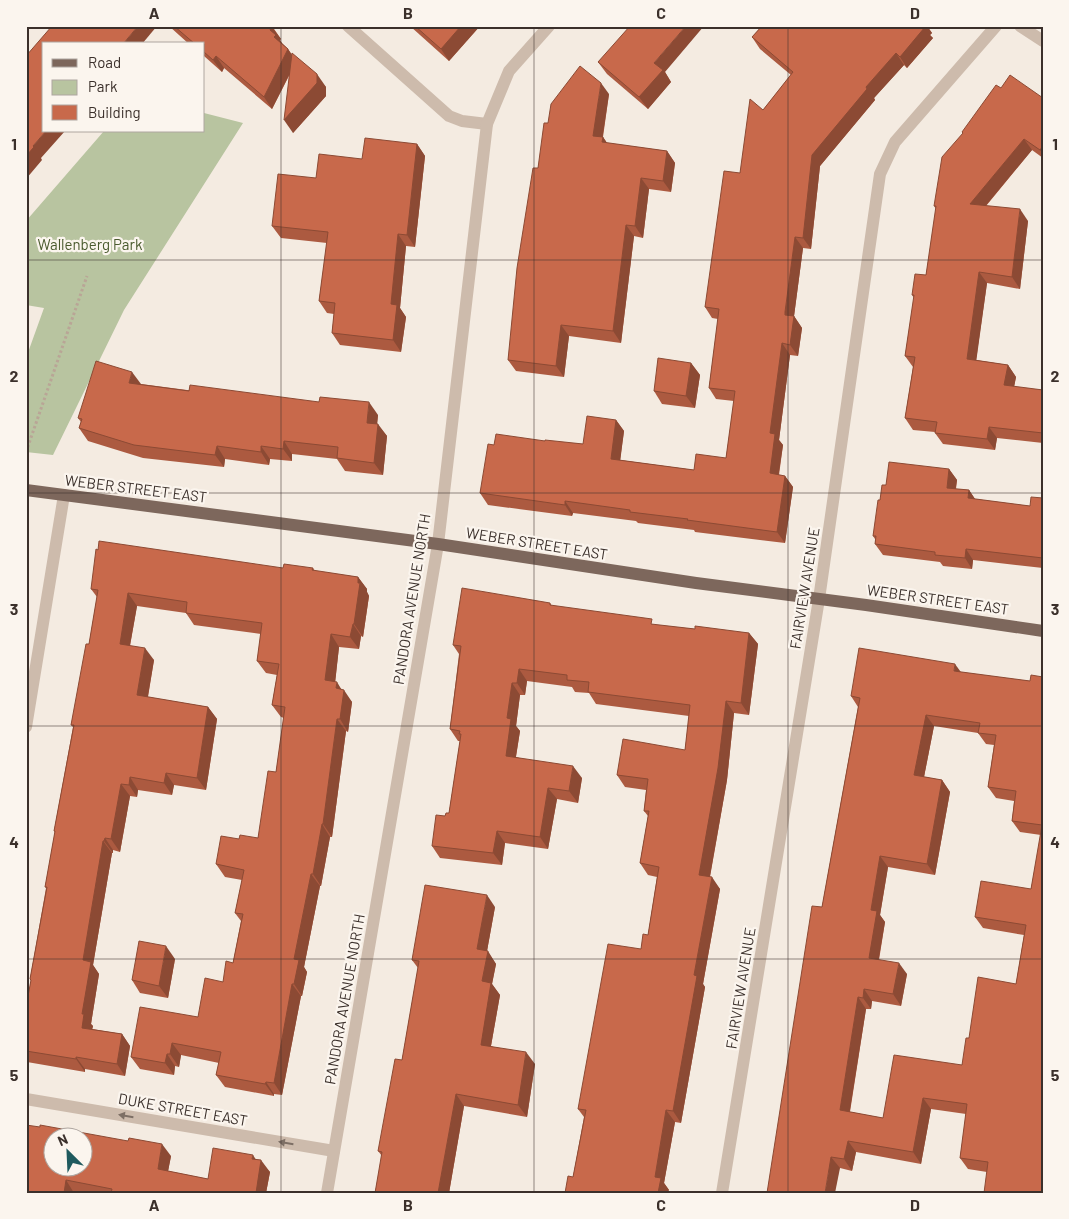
<svg xmlns="http://www.w3.org/2000/svg" width="1069" height="1219" font-family="Barlow,sans-serif">
<rect width="100%" height="100%" fill="#f4ebe1"/>
<polygon fill="#b8c4a0" points="204,113 243,123 124,310 53,455 26,452 26,358 44,308 26,305 26,221 104,131 204,131"/>
<g fill="none" stroke-linecap="round" stroke-linejoin="round">
<polyline stroke="#b9a596" stroke-width="3" stroke-dasharray="2.5 2.5" stroke-linecap="butt" points="26,452 87,276"/>
<g stroke="#cdbbac" stroke-width="12">
<polyline points="348,26 449,116 462,121 487,124"/>
<polyline points="1020,26 1043,41"/>
<polyline points="26,727 64,495"/>
<polyline points="26,1099 334,1151"/>
<polyline points="327,1193 438,544 487,124 509,71 549,26"/>
<polyline points="722,1193 819,599 880,174 895,142 996,26"/>
</g>
<polyline stroke="#7d675c" stroke-width="12" points="26,490 438,544 696,583 866,605 1043,631"/>
</g>
<g fill="#ac5a40" fill-rule="evenodd">
<polygon points="169,26 272,26 281,39 280,40 282,43 288,49 292,55 326,87 326,96 293,133 290,74 272,109 224,68 222,72 204,56 204,44 189,44"/>
<polygon points="410,26 480,26 449,61"/>
<polygon points="762,26 927,26 932,33 930,35 933,38 907,68 904,65 874,98 875,100 820,166 811,249 803,248 794,316 802,328 798,356 790,355 779,440 783,445 779,475 785,476 793,487 785,543 695,532 694,530 638,523 636,521 573,513 572,516 488,505 480,493 494,445 545,441 583,444 616,420 624,431 620,460 694,470 726,458 734,401 716,399 709,388 718,319 712,318 705,307 740,173 763,110 791,75 760,49 752,37"/>
<polygon points="598,62 665,72 671,82 648,109 607,74"/>
<polygon points="1001,88 1043,98 1043,158 1032,150 986,206 1028,221 1020,289 987,283 976,360 1008,365 1016,377 1014,387 1043,390 1043,443 997,438 995,450 943,444 935,433 935,432 913,430 905,418 913,367 905,356 914,298 912,295 926,275 936,209 934,206"/>
<polygon points="609,94 603,137 607,143 667,151 675,163 671,192 649,189 643,238 634,236 621,343 569,336 564,377 516,371 508,360 538,168 548,123"/>
<polygon points="417,144 425,156 415,247 406,246 400,308 406,317 401,352 340,345 332,333 334,314 327,313 319,301 327,243 281,238 272,226 316,178 362,159"/>
<polygon points="691,363 700,375 695,408 662,404 654,391"/>
<polygon points="141,384 378,415 377,424 387,436 383,475 345,471 337,459 292,454 292,461 270,459 269,465 225,459 224,467 143,458 88,441 79,428 81,422 78,418"/>
<polygon points="949,469 957,480 956,489 969,490 975,499 1030,506 1043,498 1043,568 973,560 972,569 943,566 940,562 883,555 875,544 875,539 873,536 880,500 886,485"/>
<polygon points="283,568 313,568 315,571 358,577 367,589 367,592 369,596 363,637 361,636 359,649 339,647 335,682 352,702 348,732 346,731 332,837 330,837 321,886 320,886 304,967 307,972 302,996 301,996 282,1095 274,1094 274,1096 225,1087 216,1075 219,1063 181,1055 179,1067 175,1066 174,1075 140,1069 131,1057 198,1017 223,982 233,963 241,921 235,913 242,880 225,877 216,864 239,839 258,838 276,772 284,718 281,717 272,705 277,675 266,673 257,661 261,634 194,625 186,613 137,606 130,646 154,660 148,697 208,707 217,719 206,790 174,785 172,795 138,790 137,797 130,796 120,852 113,850 113,853 112,853 93,965 99,974 91,1024 93,1026 92,1029 122,1034 130,1046 125,1076 85,1069 85,1072 27,1062 26,1061 26,1007 31,981 30,979 46,888 45,887 55,832 54,831 73,727 71,725 89,644 97,597 91,589"/>
<polygon points="550,603 552,606 655,625 695,629 749,633 758,644 749,715 734,713 727,780 710,877 720,889 703,984 705,987 681,1123 675,1122 664,1183 669,1190 573,1177 584,1117 578,1109 641,949 648,935 657,877 648,875 640,863 648,816 644,811 646,790 625,787 617,775 685,750 689,716 596,704 589,693 575,692 572,687 527,681 525,695 520,695 516,726 520,731 516,757 582,778 578,803 557,799 548,849 505,843 502,865 440,858 432,846 445,816 449,813 460,741 458,741 450,729 459,654 453,645"/>
<path d="M960 672 1030 681 1043 677V1193L987 1172 968 1169 960 1158 966 1114 931 1109 921 1164 856 1152 852 1171 840 1168 767 1193 822 907 858 707 851 696ZM934 726 978 733 986 744 994 745 988 787 996 798 1014 801 1012 821 1020 832 1041 835 1031 889 975 917 983 928 1024 935 1016 984 969 1038 962 1065 883 1118 850 1112 866 1009H871L872 1001 901 1006 907 974 879 960 885 922 880 915 888 867 935 875 950 792 942 780 924 777Z"/>
<polygon points="495,907 487,951 496,964 492,984 500,995 491,1046 535,1064 527,1117 464,1106 449,1193 375,1193 382,1156 378,1151 402,1060 418,968 412,960"/>
<polygon points="175,959 168,998 140,993 132,980"/>
<polygon points="26,1125 171,1156 168,1171 208,1179 256,1159 270,1172 266,1193 26,1193"/>
</g>
<g fill="#8c4a34">
<polygon points="138,26 157,26 142,44 123,44"/>
<polygon points="461,26 480,26 449,61 441,49"/>
<polygon points="686,26 704,26 665,72 671,82 648,109 639,97 654,63"/>
<polygon points="923,26 927,26 932,33 930,35 933,38 907,68 900,57"/>
<polygon points="272,27 281,39 280,40 284,47 283,49 270,30"/>
<polygon points="288,49 296,61 272,109 264,97"/>
<polygon points="896,53 904,65 874,98 875,100 820,166 811,249 803,238 812,155 866,87"/>
<polygon points="216,56 224,68 222,72 213,60"/>
<polygon points="317,74 326,87 326,96 293,133 284,120"/>
<polygon points="601,83 609,94 601,147 593,136"/>
<polygon points="46,131 65,131 41,158 42,160 26,179 26,156 33,146"/>
<polygon points="603,137 611,149 602,142"/>
<polygon points="1024,139 1032,150 978,215 970,204"/>
<polygon points="417,144 425,156 415,247 407,235"/>
<polygon points="1042,146 1043,147 1043,154 1040,150"/>
<polygon points="667,151 675,163 671,192 663,181"/>
<polygon points="641,178 649,189 643,238 635,226"/>
<polygon points="1020,209 1028,221 1020,289 1012,277"/>
<polygon points="626,225 634,236 621,343 613,331"/>
<polygon points="398,234 406,246 400,308 406,317 401,352 393,340 391,304"/>
<polygon points="795,237 803,248 793,324 794,316 802,328 798,356 790,345 785,312"/>
<polygon points="979,272 987,283 975,370 967,359"/>
<polygon points="561,325 569,336 564,377 556,366"/>
<polygon points="782,343 790,355 779,440 783,445 777,485 770,473 770,433"/>
<polygon points="691,363 700,375 695,408 686,396"/>
<polygon points="1008,365 1016,377 1012,397 1004,385"/>
<polygon points="132,372 141,384 138,396 129,383"/>
<polygon points="369,402 378,415 376,435 367,423"/>
<polygon points="616,420 624,431 619,470 611,459"/>
<polygon points="378,424 387,436 383,475 374,463"/>
<polygon points="989,427 997,438 995,450 987,439"/>
<polygon points="284,441 292,454 292,461 283,449"/>
<polygon points="217,446 225,459 224,467 215,455"/>
<polygon points="261,446 270,459 269,465 261,452"/>
<polygon points="949,469 957,480 954,499 947,488"/>
<polygon points="785,476 793,487 785,543 777,532"/>
<polygon points="969,490 977,502 968,498"/>
<polygon points="565,501 573,513 572,516 565,505"/>
<polygon points="966,549 973,560 972,569 965,558"/>
<polygon points="358,577 367,589 367,592 369,596 363,637 354,624"/>
<polygon points="128,593 137,606 128,656 120,644"/>
<polygon points="353,624 361,636 359,649 350,637"/>
<polygon points="749,633 758,644 749,715 741,703"/>
<polygon points="331,634 339,647 334,693 325,680"/>
<polygon points="145,648 154,660 146,707 137,695"/>
<polygon points="955,664 963,675 954,671"/>
<polygon points="519,669 527,681 525,695 517,683"/>
<polygon points="337,682 343,692 344,690 352,702 348,732 340,719 336,688"/>
<polygon points="512,683 520,695 516,726 520,731 514,768 506,756 507,718"/>
<polygon points="726,701 734,713 727,780 708,887 699,875"/>
<polygon points="208,707 217,719 206,790 197,778"/>
<polygon points="926,715 934,726 922,787 914,775"/>
<polygon points="337,719 346,731 332,837 323,824"/>
<polygon points="573,766 582,778 578,803 569,791"/>
<polygon points="166,773 174,785 172,795 164,783"/>
<polygon points="130,777 138,790 137,797 129,785"/>
<polygon points="942,780 950,792 935,875 927,864"/>
<polygon points="121,784 130,796 120,852 111,839"/>
<polygon points="548,788 557,799 548,849 540,837"/>
<polygon points="322,824 330,837 321,886 313,874"/>
<polygon points="497,831 505,843 502,865 493,853"/>
<polygon points="105,838 113,850 113,853 104,841"/>
<polygon points="103,841 112,853 93,965 99,974 91,1024 93,1026 90,1040 82,1028 83,960"/>
<polygon points="880,856 888,867 880,915 885,922 877,969 869,958 871,910"/>
<polygon points="311,874 320,886 304,967 307,972 302,996 294,984 294,959"/>
<polygon points="712,877 720,889 703,984 705,987 681,1123 673,1111 694,975"/>
<polygon points="487,895 495,907 485,962 477,949"/>
<polygon points="166,946 175,959 168,998 159,986"/>
<polygon points="488,951 496,964 492,984 500,995 489,1057 481,1045 482,981"/>
<polygon points="899,963 907,974 901,1006 893,994"/>
<polygon points="292,984 301,996 282,1095 274,1083"/>
<polygon points="864,989 872,1001 871,1009 863,998"/>
<polygon points="858,997 866,1009 848,1122 840,1110"/>
<polygon points="122,1034 130,1046 125,1076 117,1064"/>
<polygon points="172,1043 181,1055 179,1067 170,1054"/>
<polygon points="526,1052 535,1064 527,1117 518,1105"/>
<polygon points="167,1054 175,1066 174,1075 165,1063"/>
<polygon points="76,1057 85,1069 85,1072 76,1059"/>
<polygon points="266,1082 274,1094 274,1096 265,1084"/>
<polygon points="456,1094 464,1106 449,1193 438,1193"/>
<polygon points="923,1098 931,1109 921,1164 913,1152"/>
<polygon points="666,1110 675,1122 664,1183 669,1190 668,1193 658,1193 655,1177"/>
<polygon points="848,1141 856,1152 852,1171 844,1159"/>
<polygon points="162,1144 171,1156 166,1182 158,1169"/>
<polygon points="253,1155 260,1166 261,1160 270,1172 266,1193 256,1193 252,1159"/>
<polygon points="831,1157 840,1168 835,1193 825,1193"/>
<polygon points="66,1180 74,1193 64,1193"/>
</g>
<g fill="#c8694b" stroke="#8c4a34" fill-rule="evenodd">
<polygon points="52,26 138,26 123,44 44,44 44,131 46,131 33,146 34,147 26,156 26,56"/>
<polygon points="174,26 272,26 270,30 276,35 274,37 288,49 264,97 216,56 213,60 204,52 204,44 195,44"/>
<polygon points="415,26 461,26 441,49"/>
<polygon points="630,26 686,26 654,63 663,70 639,97 598,62"/>
<polygon points="762,26 924,26 925,27 900,57 896,53 866,87 867,89 812,155 803,238 795,237 785,312 785,315 794,316 790,345 782,343 770,433 775,434 770,473 785,476 777,532 687,520 688,519 630,512 630,510 565,501 565,505 480,493 488,444 494,445 496,434 545,441 545,440 583,444 587,416 616,420 611,459 694,470 696,454 726,458 735,391 709,388 719,309 705,307 724,171 740,173 750,99 763,110 793,72 752,37"/>
<polygon points="292,53 317,74 317,83 284,120"/>
<polygon points="580,66 601,83 593,136 603,137 602,142 667,151 663,181 641,178 635,226 626,225 613,331 561,325 556,366 508,360 517,268 533,168 538,168 544,123 548,123 551,104"/>
<polygon points="1010,75 1043,98 1043,146 1040,150 1024,139 970,204 1020,209 1012,277 979,272 967,359 1008,365 1004,385 1043,390 1043,433 989,427 987,439 935,433 937,422 905,418 915,357 905,356 914,295 912,295 915,274 926,275 936,206 934,206 942,157 963,133 962,132 996,85 1001,88"/>
<polygon points="365,138 417,144 407,235 398,234 391,304 397,305 393,340 332,333 335,303 319,301 328,232 272,226 278,174 316,178 319,154 362,159"/>
<polygon points="658,358 691,363 686,396 654,391"/>
<polygon points="96,361 132,372 129,383 189,391 190,385 319,402 320,397 369,402 367,423 378,424 374,463 337,458 338,447 284,441 283,449 261,446 261,452 217,446 215,455 134,445 79,428 82,419 78,418"/>
<polygon points="889,462 949,469 947,488 969,490 968,498 1030,506 1031,497 1043,498 1043,558 966,549 965,558 935,555 935,552 875,544 876,536 873,536 878,500 880,500 882,485 886,485"/>
<polygon points="99,541 283,568 284,564 313,568 312,570 358,577 358,583 360,583 354,624 353,624 350,637 331,634 325,680 337,682 336,688 344,690 340,719 337,719 323,824 322,824 313,874 311,874 294,959 299,960 294,984 292,984 274,1083 266,1082 265,1084 216,1075 221,1052 172,1043 170,1054 167,1054 165,1063 131,1057 140,1007 198,1017 205,978 223,982 226,961 233,963 243,914 235,913 244,870 216,864 221,836 239,839 240,835 258,838 268,771 276,772 285,707 272,705 279,664 257,661 262,623 186,613 187,602 128,593 120,644 145,648 137,695 208,707 197,778 166,773 164,783 130,777 129,785 121,784 111,839 105,838 104,841 103,841 83,960 91,962 82,1014 84,1014 82,1028 122,1034 117,1064 76,1057 76,1059 26,1051 26,1007 31,980 30,979 47,887 45,887 55,831 54,831 74,725 71,725 86,644 89,644 98,590 91,589 96,549 98,550"/>
<polygon points="462,588 550,603 550,605 652,619 651,624 695,629 695,626 749,633 741,703 726,701 718,768 699,875 712,877 694,975 697,976 673,1111 666,1110 655,1177 661,1178 658,1193 565,1193 568,1176 573,1177 586,1110 578,1109 608,944 641,949 643,934 648,935 659,867 640,863 649,811 644,811 648,779 617,775 623,739 685,750 690,705 588,692 589,682 567,680 567,675 519,669 517,683 512,683 507,718 511,719 506,756 573,766 569,791 548,788 540,837 497,831 493,853 432,846 436,815 445,816 446,813 449,813 461,734 459,734 460,731 450,729 461,646 453,645"/>
<path d="M859 648 955 664 954 671 1030 681 1031 675 1043 677V1193H984L988 1162 960 1158 967 1104 923 1098 913 1152 848 1141 844 1159 831 1157 825 1193H767L812 906 822 907 860 698 851 696ZM926 715 980 723 978 733 996 735 988 787 1016 791 1012 821 1042 825 1031 889 981 881 975 917 1026 925 1016 984 978 977 969 1038H966L962 1065 894 1055 883 1118 840 1110 858 997 863 998 864 989 893 994 899 963 869 958 877 911 871 910 880 856 927 864 942 780 914 775Z"/>
<polygon points="425,885 487,895 477,949 488,951 482,981 491,983 481,1045 526,1052 518,1105 456,1094 438,1193 375,1193 382,1152 378,1151 395,1059 402,1060 419,961 412,960"/>
<polygon points="139,941 166,946 159,986 132,980"/>
<path d="M26 1125 40 1127V1125L128 1141 129 1138 162 1144 158 1169 208 1179 213 1148 253 1155 252 1159 261 1160 256 1193H111L112 1189 66 1180 64 1193H26ZM52 1136H82V1166H52Z"/>
</g>
<defs><path id="oneway-solid" d="M-6-.8H1V-3.2L6.5 0L1 3.2V.8H-6Z" transform="scale(1.25)"/></defs>
<g fill="#7d6f65">
<use href="#oneway-solid" transform="translate(126 1116) rotate(-170)"/>
<use href="#oneway-solid" transform="translate(286 1143) rotate(-170)"/>
</g>
<path fill="none" stroke="#3b302b" stroke-width="1" stroke-opacity="0.55" d="M281 26V1193M534 26V1193M788 26V1193M26 260H1043M26 493H1043M26 726H1043M26 959H1043"/>
<g text-anchor="middle" dominant-baseline="central" stroke-width="4.5" stroke-linejoin="round" paint-order="stroke">
<g font-size="15" fill="#4a5a2e" stroke="#fbf5ee">
<text x="90" y="244">Wallenberg Park</text>
</g>
<g font-size="15" fill="#3b302b" stroke="#fbf5ee">
<text transform="translate(136 488) rotate(7)">WEBER STREET EAST</text>
<text transform="translate(537 543) rotate(9)">WEBER STREET EAST</text>
<text transform="translate(804 588) rotate(-81)">FAIRVIEW AVENUE</text>
<text transform="translate(411 599) rotate(-81)">PANDORA AVENUE NORTH</text>
<text transform="translate(938 599) rotate(8)">WEBER STREET EAST</text>
<text transform="translate(740 988) rotate(-81)">FAIRVIEW AVENUE</text>
<text transform="translate(344 999) rotate(-80)">PANDORA AVENUE NORTH</text>
<text transform="translate(183 1109) rotate(10)">DUKE STREET EAST</text>
</g>
</g>
<rect width="1069" height="1219" fill="none" stroke="#fbf5ee" stroke-width="55"/>
<rect x="42" y="42" width="162" height="90" fill="#fbf5ee" stroke="#aea6a0"/>
<rect x="52" y="59" width="25" height="8" fill="#7d675c" stroke="#aea6a0"/>
<text x="88" y="68" font-size="15" fill="#3b302b">Road</text>
<rect x="52" y="80" width="25" height="15" fill="#b8c4a0" stroke="#aea6a0"/>
<text x="88" y="92" font-size="15" fill="#3b302b">Park</text>
<rect x="52" y="105" width="25" height="15" fill="#c8694b" stroke="#aea6a0"/>
<text x="88" y="118" font-size="15" fill="#3b302b">Building</text>
<g transform="translate(68 1152) rotate(336)"><circle r="24" fill="#fbf5ee" stroke="#aea6a0"/>
<path d="M0-4L9 19L0 12L-9 19Z" fill="#1f5a5e"/>
<text y="-8" font-size="14" font-weight="bold" text-anchor="middle" fill="#3b302b">N</text>
</g>
<rect x="28" y="28" width="1014" height="1164" fill="none" stroke="#3b302b" stroke-width="2"/>
<g font-size="16" text-anchor="middle" font-weight="bold" fill="#3b302b">
<text x="154" y="19">A</text>
<text x="408" y="19">B</text>
<text x="661" y="19">C</text>
<text x="915" y="19">D</text>
<text x="14" y="150">1</text>
<text x="1055" y="150">1</text>
<text x="14" y="382">2</text>
<text x="1055" y="382">2</text>
<text x="14" y="615">3</text>
<text x="1055" y="615">3</text>
<text x="14" y="848">4</text>
<text x="1055" y="848">4</text>
<text x="14" y="1081">5</text>
<text x="1055" y="1081">5</text>
<text x="154" y="1211">A</text>
<text x="408" y="1211">B</text>
<text x="661" y="1211">C</text>
<text x="915" y="1211">D</text>
</g>
</svg>
